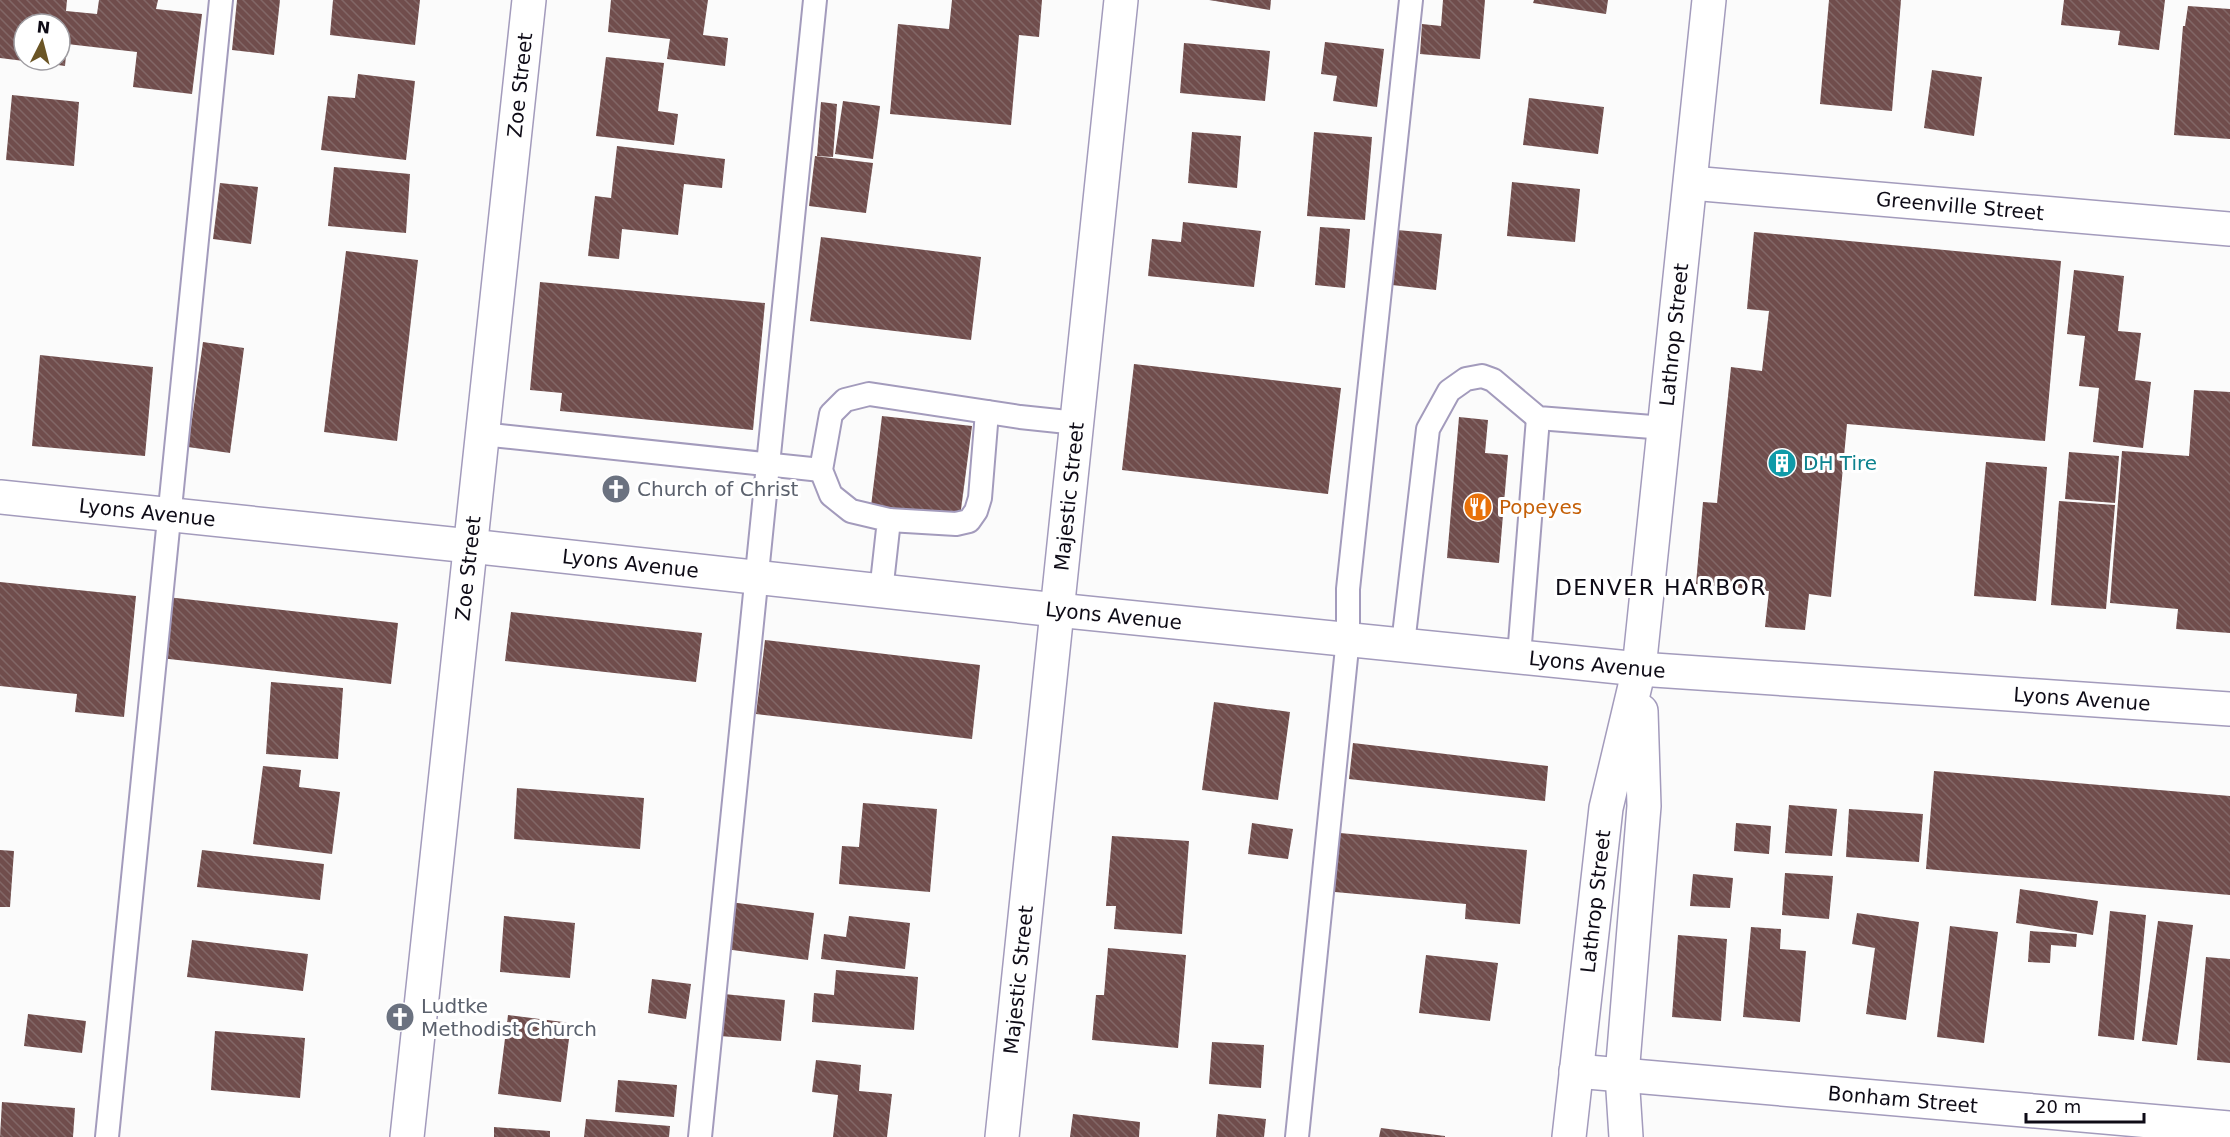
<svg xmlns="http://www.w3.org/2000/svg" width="2230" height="1137" font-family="'DejaVu Sans',sans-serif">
<defs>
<pattern id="building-back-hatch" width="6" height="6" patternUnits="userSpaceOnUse" patternTransform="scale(1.5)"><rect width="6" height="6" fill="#704d4c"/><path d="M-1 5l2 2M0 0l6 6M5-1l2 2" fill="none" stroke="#826767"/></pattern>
</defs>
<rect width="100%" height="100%" fill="#fbfbfb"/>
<g fill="url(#building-back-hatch)">
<polygon points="0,0 67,0 66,11 97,14 99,0 158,0 156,9 202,14 192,94 133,87 137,52 67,44 65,66 30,61 60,60 60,24 24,24 24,61 0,58"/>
<polygon points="237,0 280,0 274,55 232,50"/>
<polygon points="333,0 420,0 415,45 330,35"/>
<polygon points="611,0 708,0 703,35 728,38 725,66 667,59 670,39 608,32"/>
<polygon points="952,0 1042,0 1039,37 1019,35 1011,125 890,114 898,24 949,29"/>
<polygon points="1209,0 1271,0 1270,10"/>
<polygon points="1443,0 1485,0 1480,59 1420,54 1422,24 1441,26"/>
<polygon points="1534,0 1608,0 1606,14 1533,3"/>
<polygon points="1829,0 1901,0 1892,111 1820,104"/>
<polygon points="2064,0 2165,0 2159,50 2118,45 2120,31 2061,25"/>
<polygon points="2188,6 2230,9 2230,139 2174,135 2183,26 2185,26"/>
<polygon points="1325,42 1384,49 1377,107 1333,101 1337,76 1321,74"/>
<polygon points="1184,43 1270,51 1265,101 1180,93"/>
<polygon points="606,57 664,63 658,111 678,114 674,145 596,136"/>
<polygon points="1932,70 1982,77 1974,136 1924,128"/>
<polygon points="358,74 415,81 406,160 321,150 328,96 355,98"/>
<polygon points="12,95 79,102 74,166 6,160"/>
<polygon points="1529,98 1604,107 1598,154 1523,145"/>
<polygon points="843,101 880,106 873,159 835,154"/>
<polygon points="821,102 837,104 833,157 817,156"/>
<polygon points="1192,132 1241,136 1237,188 1188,183"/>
<polygon points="1314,132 1372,137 1365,220 1307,216"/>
<polygon points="617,146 725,159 722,188 684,184 678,235 622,229 619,259 588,256 595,196 611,198"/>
<polygon points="815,156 873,163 866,213 809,206"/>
<polygon points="334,167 410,174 406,233 328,226"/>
<polygon points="1512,182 1580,189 1575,242 1507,236"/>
<polygon points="220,183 258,187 251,244 213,239"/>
<polygon points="1183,222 1261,231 1254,287 1148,276 1152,239 1181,242"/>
<polygon points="1320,227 1350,229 1345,288 1315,285"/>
<polygon points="1397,230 1442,234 1436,290 1392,285"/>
<polygon points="1754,232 2061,261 2045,441 1847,424 1831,597 1809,594 1805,630 1765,627 1769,591 1696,584 1703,502 1717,503 1731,367 1762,371 1769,311 1747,309"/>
<polygon points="821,237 981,257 971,340 810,321"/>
<polygon points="346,251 418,260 397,441 324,432"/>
<polygon points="2074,270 2124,276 2118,331 2141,333 2135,380 2151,382 2143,448 2093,442 2099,388 2079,386 2085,336 2067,334"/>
<polygon points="540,282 765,303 753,430 560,411 562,393 530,390"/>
<polygon points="203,342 244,348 230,453 188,447"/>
<polygon points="40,355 153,367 145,456 32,446"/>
<polygon points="1134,364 1341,388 1328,494 1122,470"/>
<polygon points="2194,390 2230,392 2230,633 2176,629 2178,609 2110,603 2122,451 2189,456"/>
<polygon points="882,416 972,426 960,517 871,506"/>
<polygon points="1459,417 1488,420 1485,453 1508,455 1499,563 1447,558"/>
<polygon points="2069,452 2119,456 2115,503 2065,499"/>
<polygon points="1986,462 2047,467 2036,601 1974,596"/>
<polygon points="2059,501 2115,505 2106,609 2051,605"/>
<polygon points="0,582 136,596 124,717 75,712 77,694 0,686"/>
<polygon points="167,597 398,623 391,684 160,658"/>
<polygon points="511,612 702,633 696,682 505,661"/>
<polygon points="765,640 980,665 972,739 756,714"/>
<polygon points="271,682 343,688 338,759 266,754"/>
<polygon points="1214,702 1290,712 1278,800 1202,790"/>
<polygon points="1353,743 1548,766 1545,801 1349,779"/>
<polygon points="263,766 301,770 299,787 340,792 332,854 253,844"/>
<polygon points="1934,771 2230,796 2230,895 1926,869"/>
<polygon points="517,788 644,798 640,849 514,839"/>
<polygon points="863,803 937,809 930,892 839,884 842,846 859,847"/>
<polygon points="1789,805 1837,809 1832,856 1785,853"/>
<polygon points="1849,809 1923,814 1919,862 1846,857"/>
<polygon points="1252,823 1293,829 1288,859 1248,854"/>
<polygon points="1736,823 1771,826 1769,854 1734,851"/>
<polygon points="1329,832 1527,850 1520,924 1465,919 1466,904 1324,891"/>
<polygon points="1112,836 1189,841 1182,934 1114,929 1116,906 1106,906"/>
<polygon points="0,850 14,851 10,907 0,907"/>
<polygon points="202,850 324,864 320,900 197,887"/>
<polygon points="1785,873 1833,876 1829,919 1782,915"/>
<polygon points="1693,874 1733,878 1730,908 1690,906"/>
<polygon points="2020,889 2098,901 2093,935 2016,923"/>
<polygon points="730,902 814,913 808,960 725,949"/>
<polygon points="2110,911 2146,915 2134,1040 2098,1036"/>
<polygon points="1857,913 1919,922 1906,1020 1866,1014 1875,948 1852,944"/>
<polygon points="504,916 575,923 570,978 500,972"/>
<polygon points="849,916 910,923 905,969 821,959 824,934 846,937"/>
<polygon points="2158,921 2193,925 2177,1045 2142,1041"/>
<polygon points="1950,926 1998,932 1984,1043 1937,1037"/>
<polygon points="1751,927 1781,929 1780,949 1806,951 1800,1022 1743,1017"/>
<polygon points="2030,931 2077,934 2076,947 2051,945 2050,963 2028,962"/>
<polygon points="1678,935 1727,939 1721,1021 1672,1017"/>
<polygon points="192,940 308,954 303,991 187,977"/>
<polygon points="1108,948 1186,955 1178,1048 1092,1040 1096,995 1104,995"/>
<polygon points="1426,955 1498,963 1490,1021 1419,1013"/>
<polygon points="2206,957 2230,959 2230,1063 2197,1060"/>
<polygon points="836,970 918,977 914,1030 812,1022 814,993 834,995"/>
<polygon points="652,979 691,984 686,1019 648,1013"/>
<polygon points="724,994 785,1000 781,1041 720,1036"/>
<polygon points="28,1014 86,1021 82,1053 24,1046"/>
<polygon points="508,1015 571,1023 561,1102 498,1094"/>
<polygon points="215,1031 305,1038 300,1098 211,1090"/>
<polygon points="1212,1042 1264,1045 1261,1088 1209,1084"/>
<polygon points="816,1060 861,1065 859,1091 892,1094 887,1137 833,1137 838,1095 812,1092"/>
<polygon points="618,1080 677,1085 674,1117 615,1112"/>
<polygon points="2,1102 75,1108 73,1137 0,1137"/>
<polygon points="1073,1114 1140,1122 1139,1137 1070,1137"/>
<polygon points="1218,1114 1266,1119 1264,1137 1216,1137"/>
<polygon points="586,1119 670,1126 669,1137 584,1137"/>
<polygon points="494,1127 550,1131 550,1137 494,1137"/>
<polygon points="1381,1128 1445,1136 1445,1137 1379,1137"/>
</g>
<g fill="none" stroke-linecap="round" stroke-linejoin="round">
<g stroke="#a39bbc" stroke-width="26">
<g id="lane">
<polyline points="482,434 821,470"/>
<polyline points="889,520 956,524 969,521 976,511 980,498 987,412"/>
<polyline points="881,592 889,520 851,511 831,495 821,470 831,414 845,400 869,394 1020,417 1077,423"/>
<polyline points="1403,644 1428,429 1449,391 1466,379 1482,376 1493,380 1538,418 1665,428"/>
<polyline points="1519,656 1538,418"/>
<polyline points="107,1137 221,0"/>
<polyline points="700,1137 815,0"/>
<polyline points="1297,1137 1348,638 1348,589 1411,0"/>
</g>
</g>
<g stroke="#a39bbc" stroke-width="36">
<g id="street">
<path id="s1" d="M1691 183 2230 229"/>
<path id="s2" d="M1576 1071 2230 1128"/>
<path id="s3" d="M407 1137 529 0"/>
<path id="s4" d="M1002 1137 1121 0"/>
</g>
</g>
<g stroke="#a39bbc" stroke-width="36">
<g id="secondary">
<path id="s5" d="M0 497 470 546 1057 610 1639 669 2230 709"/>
<path id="s6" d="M1569 1137 1606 808 1639 669 1709 0"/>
<polyline points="1626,1137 1622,1075 1644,806 1641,711"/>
</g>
</g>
<use href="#lane" stroke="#fff" stroke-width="22"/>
<use href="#street" stroke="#fff" stroke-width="33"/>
<use href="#secondary" stroke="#fff" stroke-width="33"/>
</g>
<defs>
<g id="building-disc" transform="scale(1.5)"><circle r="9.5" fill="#0f9aa8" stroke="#fff"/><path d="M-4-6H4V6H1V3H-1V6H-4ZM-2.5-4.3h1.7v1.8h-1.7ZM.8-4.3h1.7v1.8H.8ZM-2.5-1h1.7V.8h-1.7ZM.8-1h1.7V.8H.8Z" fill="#fff"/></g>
<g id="church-disc" transform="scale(1.5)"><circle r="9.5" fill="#6b7280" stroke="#fff"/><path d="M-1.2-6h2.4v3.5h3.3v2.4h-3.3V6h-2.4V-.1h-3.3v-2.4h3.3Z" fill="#fff"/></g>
<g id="restaurant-disc" transform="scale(1.5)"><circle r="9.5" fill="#e8710a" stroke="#fff"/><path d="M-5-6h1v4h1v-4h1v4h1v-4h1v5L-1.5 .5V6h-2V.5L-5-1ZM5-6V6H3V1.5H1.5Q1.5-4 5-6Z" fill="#fff"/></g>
</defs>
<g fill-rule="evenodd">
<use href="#building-disc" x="1782" y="463"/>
<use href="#church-disc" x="616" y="489"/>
<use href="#restaurant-disc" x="1478" y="507"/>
<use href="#church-disc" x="400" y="1017"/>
</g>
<g text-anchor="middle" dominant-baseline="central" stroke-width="6" stroke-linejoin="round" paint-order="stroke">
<g font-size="20" fill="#0e0b16" stroke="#fff">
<text stroke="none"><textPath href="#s3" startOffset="1058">Zoe Street</textPath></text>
<text stroke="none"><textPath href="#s1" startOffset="270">Greenville Street</textPath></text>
<text stroke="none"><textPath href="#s6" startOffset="810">Lathrop Street</textPath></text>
<text stroke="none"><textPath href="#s4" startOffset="644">Majestic Street</textPath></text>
<text stroke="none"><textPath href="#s5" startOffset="148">Lyons Avenue</textPath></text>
<text stroke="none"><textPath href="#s5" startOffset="634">Lyons Avenue</textPath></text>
<text stroke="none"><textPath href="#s3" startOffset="572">Zoe Street</textPath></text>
<text stroke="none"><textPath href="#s5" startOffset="1120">Lyons Avenue</textPath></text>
<text stroke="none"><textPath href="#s5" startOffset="1606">Lyons Avenue</textPath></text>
<text stroke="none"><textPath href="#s5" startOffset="2092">Lyons Avenue</textPath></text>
<text stroke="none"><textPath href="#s6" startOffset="237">Lathrop Street</textPath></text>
<text stroke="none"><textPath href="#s4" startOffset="158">Majestic Street</textPath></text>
<text stroke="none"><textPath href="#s2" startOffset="328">Bonham Street</textPath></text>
</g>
<g font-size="20" fill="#0d838f" stroke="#fff" text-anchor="start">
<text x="1803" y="463">DH Tire</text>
</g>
<g font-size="20" fill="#5b616d" stroke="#fff" text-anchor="start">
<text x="637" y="489">Church of Christ</text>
<text x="421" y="1006">Ludtke<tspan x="421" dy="23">Methodist Church</tspan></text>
</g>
<g font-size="20" fill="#c56008" stroke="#fff" text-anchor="start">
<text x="1499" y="507">Popeyes</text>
</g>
<g font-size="22" letter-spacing="1.5" fill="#0e0b16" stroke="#fff">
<text x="1661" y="587">DENVER HARBOR</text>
</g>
</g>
<g transform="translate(42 42) rotate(6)"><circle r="28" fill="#ffffff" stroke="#9f9da2" stroke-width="1.5"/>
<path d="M0-4.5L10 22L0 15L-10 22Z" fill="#6b5525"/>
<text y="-9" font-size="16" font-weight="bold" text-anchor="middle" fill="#0e0b16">N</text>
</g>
<path d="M2026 1113v9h118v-9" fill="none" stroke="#0e0b16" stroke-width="3"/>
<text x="2035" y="1113" font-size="18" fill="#0e0b16" stroke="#ffffff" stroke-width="4.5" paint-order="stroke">20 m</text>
</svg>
